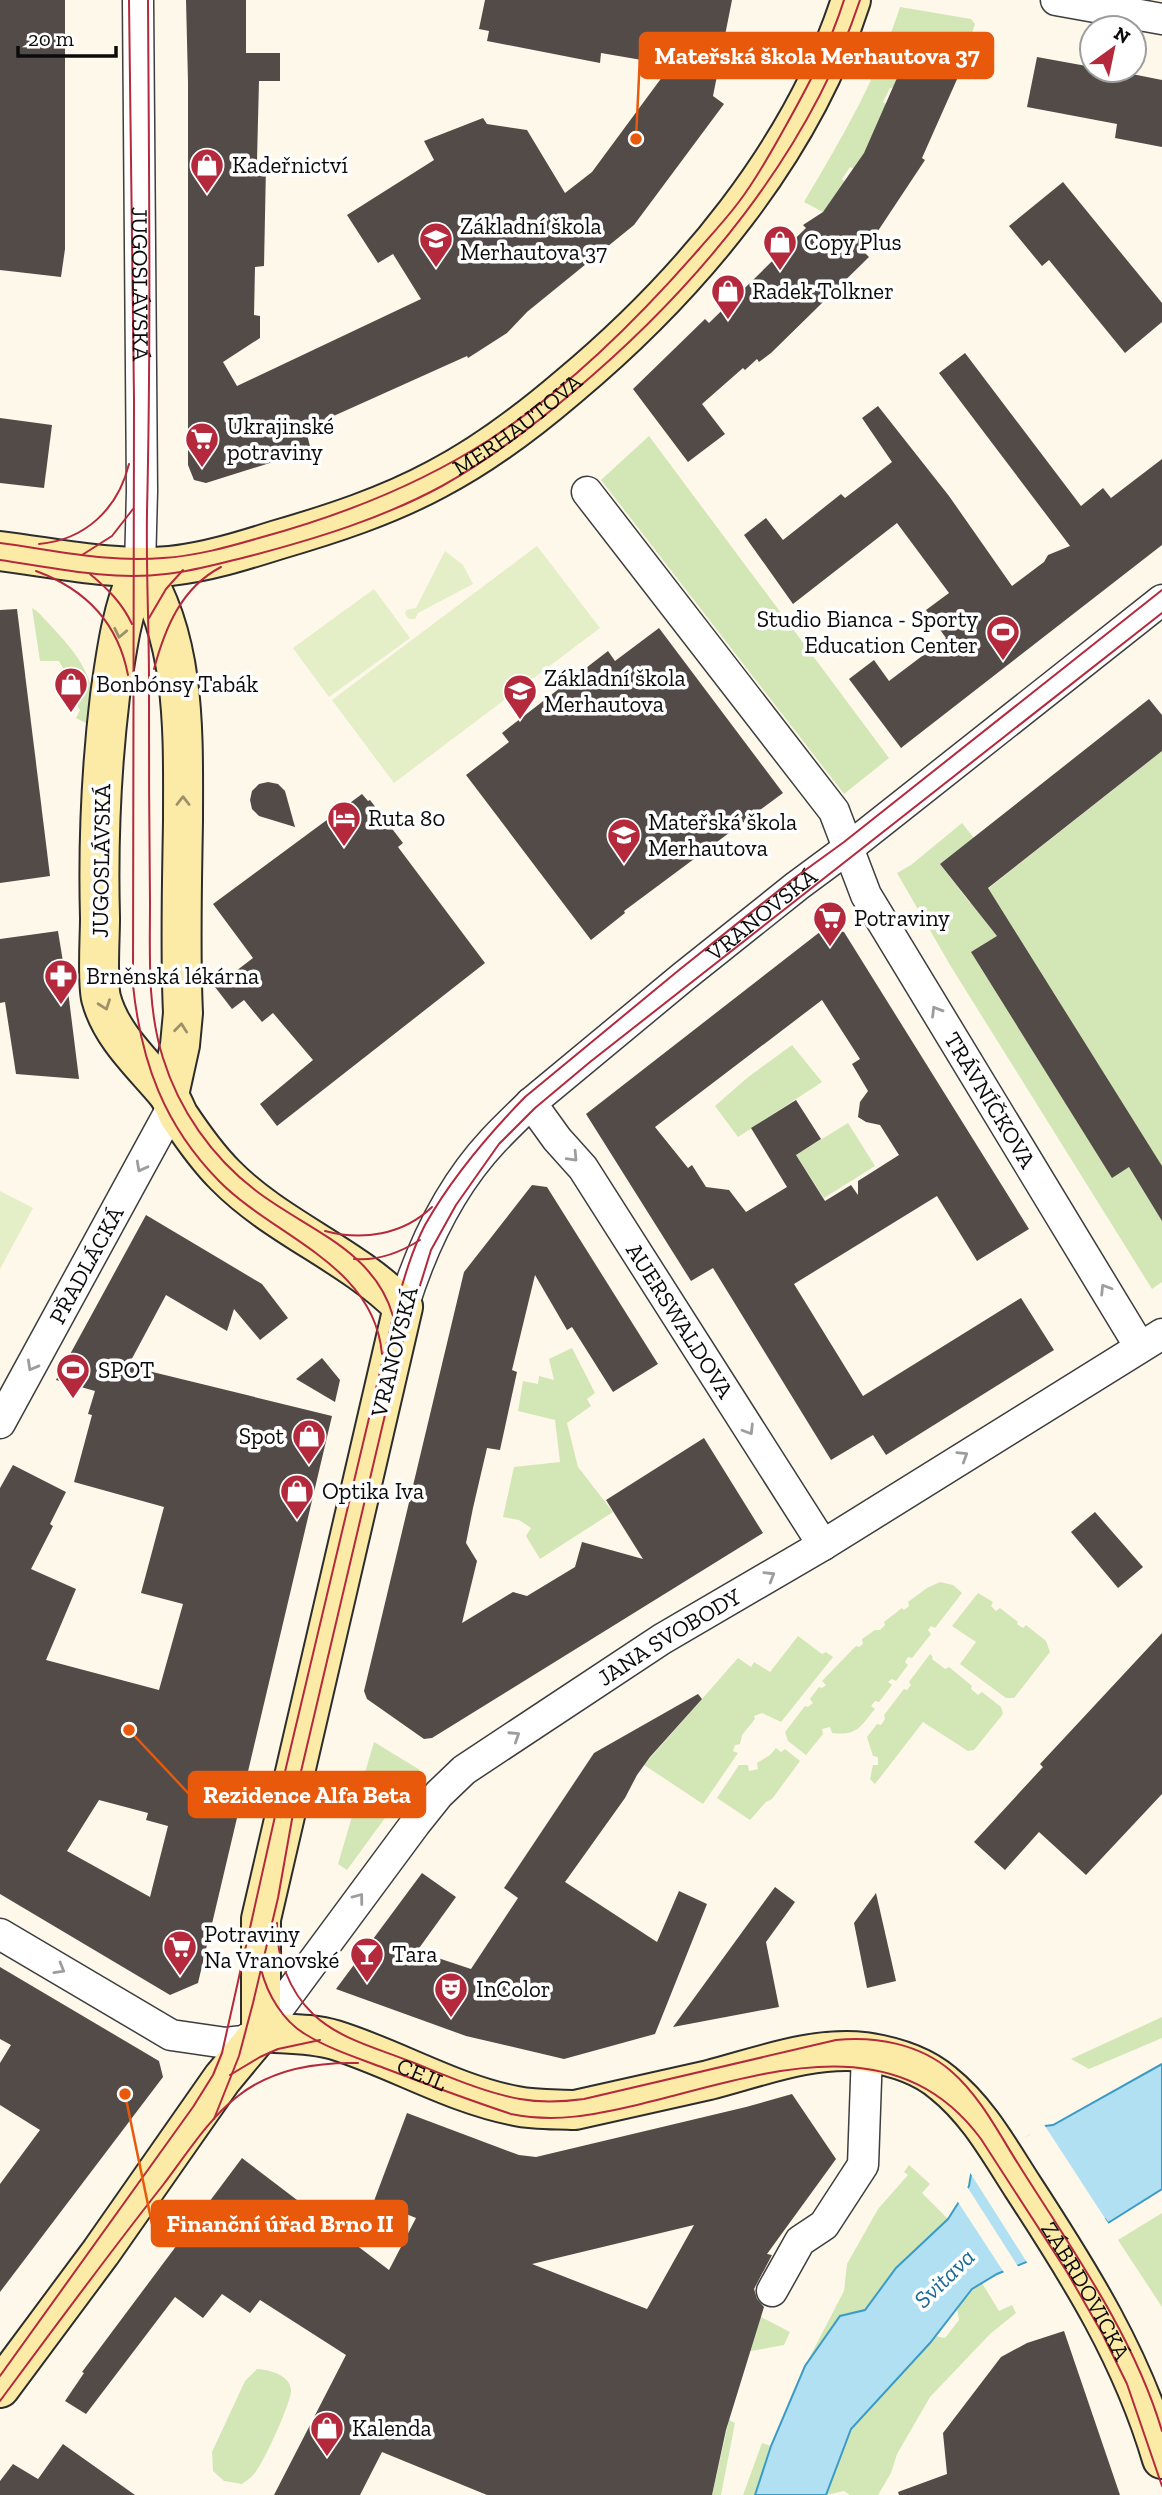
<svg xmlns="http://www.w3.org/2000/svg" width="1162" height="2495" font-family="'Zilla Slab',serif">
<rect width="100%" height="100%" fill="#fef8ea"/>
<g fill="#d3e6b6">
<path d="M900 7 971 19 975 24 958 77 908 53 893 88H890L883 102 886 104 875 138 854 169 850 167 842 179 845 182 823 212 804 202C842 138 877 78 900 7Z"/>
<polygon points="649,436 889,758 844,794 601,480"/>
<path d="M32 608 38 612C73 650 99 672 94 727L76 718 80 710 76 704 81 701 59 661H40Z"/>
<polygon points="1162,751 1162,1282 1152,1289 950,965 897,873 911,865 962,823 974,838 940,864 970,903"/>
<polygon points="792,1045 822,1082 738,1137 715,1106 747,1078"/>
<polygon points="848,1123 875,1166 824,1198 796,1155"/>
<polygon points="572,1348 595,1393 587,1399 591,1406 567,1423 578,1467 613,1512 540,1559 526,1536 531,1528 519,1520 503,1517 514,1467 560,1462 555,1420 518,1411 523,1381 538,1384 539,1376 554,1380 549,1359"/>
<path d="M940 1582 953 1585 962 1593 935 1628 931 1626 928 1630 931 1634 912 1658 908 1657 905 1662 908 1665 896 1681 892 1679 888 1682 892 1685 879 1702 875 1701 871 1706 875 1709C860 1727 857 1736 832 1733L830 1727 822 1729 823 1734 806 1755 788 1741 785 1732 805 1706 808 1707 813 1703 810 1699 819 1687 822 1688 826 1685 822 1681 856 1646 859 1647 863 1644 862 1639 875 1630H880L885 1625 884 1622 902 1608 904 1610 909 1606 908 1602 927 1588Z"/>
<polygon points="978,1593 993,1602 991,1606 996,1611 1000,1608 1018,1622 1017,1624 1023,1628 1026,1625 1046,1641 1050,1652 1014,1698 1006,1698 960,1664 976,1642 952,1626"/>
<polygon points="798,1636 822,1654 826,1652 833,1657 781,1722 762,1713 754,1716 755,1719 742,1735 740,1744 735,1745 733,1751 738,1753 703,1804 644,1765 738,1658 751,1667 754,1662 770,1672"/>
<polygon points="930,1654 933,1657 932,1659 945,1669 949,1667 972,1686 971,1689 978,1695 982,1692 1001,1707 1003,1714 974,1750 968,1751 923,1722 875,1784 870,1779 873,1765 878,1765 878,1757 873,1756 867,1737 877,1724 881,1725 885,1719 884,1715 904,1689 907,1690 911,1685 909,1682"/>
<polygon points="374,1742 420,1770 347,1870 338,1864"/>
<polygon points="776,1748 781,1752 785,1749 800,1761 772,1799 766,1802 750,1820 717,1798 739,1765 748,1765 749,1771 758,1769 757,1763 770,1755"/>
<polygon points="1162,2017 1162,2038 1089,2069 1071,2059"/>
<polygon points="909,2165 930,2184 922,2193 948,2219 896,2268 865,2310 840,2316 805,2366 844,2291 847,2264 878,2209 908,2175 904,2172"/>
<polygon points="1162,2213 1162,2307 1118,2240"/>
<polygon points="982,2283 999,2311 1012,2305 1016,2313 990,2334 930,2397 897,2454 891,2473 878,2495 850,2495 844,2491 826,2495 851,2429 936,2336 945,2338 959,2320 957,2308 972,2289"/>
<polygon points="754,2289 767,2296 757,2315 790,2332 784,2345 751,2351 723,2340"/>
<path d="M257 2369C270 2370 290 2375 291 2390 292 2401 263 2465 254 2474 251 2478 246 2481 242 2484L224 2481 213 2471 212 2452 245 2381Z"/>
<polygon points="729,2420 735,2423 721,2495 712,2495"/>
<polygon points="762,2443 771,2446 755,2495 743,2495"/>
</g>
<g fill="#e4eec7">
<polygon points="537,546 600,628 394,783 332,700"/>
<polygon points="445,551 463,565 473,584 418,613 415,619 409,619 405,614 406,610 416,608"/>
<polygon points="374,589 410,638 329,697 293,648"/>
<polygon points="0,1191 33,1208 0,1269"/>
</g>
<polygon fill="#b1e0f3" stroke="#3b9bc7" stroke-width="2" points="1162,2064 1162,2189 1108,2223 1105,2219 1041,2256 997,2274 972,2289 930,2343 851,2429 826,2495 755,2495 771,2446 805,2366 840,2316 865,2310 896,2268 948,2219 969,2186 971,2174 1045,2126 1053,2125"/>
<g fill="#fef8ea">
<polygon points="1043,2123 1110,2226 1104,2223 1043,2259 1028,2264 969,2171 1029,2135"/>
<polygon points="966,2185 1019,2268 1005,2274 956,2199"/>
</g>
<g fill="#534b48" fill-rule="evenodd">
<polygon points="0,0 65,0 65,249 61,277 0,270"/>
<polygon points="186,0 246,0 246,53 280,53 280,81 259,81 257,160 259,165 266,166 264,266 255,267 254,315 260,316 260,338 223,362 237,386 421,299 393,254 378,263 347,215 434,160 424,141 483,118 487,124 527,130 565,193 592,172 671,65 601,53 600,63 487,41 489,31 479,29 485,0 732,0 713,96 724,104 634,225 527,312 507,333 468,358 467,356 318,423 305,427 311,450 206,483 194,480 188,465 188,82"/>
<polygon points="908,53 958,77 922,158 925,160 864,252 869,257 771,353 759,362 757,359 745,370 743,368 702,404 725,434 688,462 633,389 705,319 709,323 806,228 803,225 823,212 864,153"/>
<polygon points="1037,57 1092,67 1092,70 1112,70 1162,80 1162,147 1115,138 1117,124 1027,107"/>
<polygon points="1063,182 1162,303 1162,322 1125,353 1049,260 1042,266 1009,226"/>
<polygon points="965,353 1081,506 1103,488 1111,498 1162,459 1162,545 901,748 849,679 874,660 889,681 946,638 926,610 949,593 897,523 793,604 744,535 766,518 783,540 841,494 845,498 892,462 862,418 878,406 949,496 1012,586 1044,562 1048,555 1070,546 939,373"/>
<polygon points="0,418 52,425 44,488 0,483"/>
<polygon points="17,609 50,876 0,883 0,610"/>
<polygon points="659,628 783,793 624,911 625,913 591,940 466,775 509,742 502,733 608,651 615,661"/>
<polygon points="1149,699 1162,715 1162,751 988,888 1162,1166 1162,1221 1129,1167 1112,1178 971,952 997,936 940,864"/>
<polygon points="268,782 278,784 285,791 295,827 259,816 252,809 250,800 252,791 259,784"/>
<polygon points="362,794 368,801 370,800 403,843 398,847 485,963 277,1126 260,1104 313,1060 273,1013 262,1022 244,1000 232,1009 215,987 253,958 213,904"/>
<path d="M825 928 844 932 1029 1229 977 1261 937 1196 794 1284 863 1396 1021 1298 1054 1350 886 1455 873 1435 831 1460 713 1268 691 1281 586 1114ZM822 1000 860 1059 852 1064 868 1091 860 1102 858 1117 866 1122 880 1125 899 1155 858 1181V1195L851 1185 825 1201 796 1155 821 1139 796 1100 751 1128 787 1187 746 1212 729 1190 706 1187 692 1165 688 1168 655 1127Z"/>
<polygon points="58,931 69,999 79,1079 16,1074 5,1002 0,1003 0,939"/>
<polygon points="532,1185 547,1187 658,1364 613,1392 572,1327 567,1330 535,1275 512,1370 517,1372 500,1450 487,1448 473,1508 466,1543 477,1561 462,1623 513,1592 527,1596 575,1567 582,1542 643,1559 606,1500 704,1438 763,1533 432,1738 424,1739 367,1699 364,1691 464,1272"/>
<path d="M146 1215 262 1284 288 1318 260 1340 234 1309 227 1331 166 1295 128 1366 332 1416 198 1983 170 1995 0 1894V1488L13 1465 66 1492 50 1524 53 1526 31 1569 76 1589 46 1660 159 1690 183 1604 141 1593 164 1507 74 1482 92 1415 88 1414 95 1391 56 1380ZM99 1800 148 1813 146 1820 168 1826 150 1897 67 1851Z"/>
<polygon points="322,1358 340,1380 335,1402 296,1379"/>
<polygon points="1095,1512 1143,1567 1118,1588 1071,1532"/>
<polygon points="1162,1633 1162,1794 1086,1875 1039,1832 1005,1870 974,1842 1043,1767 1040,1764"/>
<polygon points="698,1694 702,1699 650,1757 637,1775 625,1798 565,1882 657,1942 679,1891 707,1904 655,2034 564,2059 466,2036 336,1989 422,1873 456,1897 417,1951 471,1969 518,1898 504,1888 594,1753"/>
<polygon points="775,1887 795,1902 766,1942 779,2007 673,2027"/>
<polygon points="876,1893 896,1981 867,1988 854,1923"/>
<polygon points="0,1967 159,2061 163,2077 0,2292 0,2184 40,2130 0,2105 0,2063 11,2045 0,2039"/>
<path d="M792 2094 836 2159 767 2254 772 2255 754 2289 757 2299 764 2307 726 2430 712 2495H487L382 2452 360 2495H274L346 2355 260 2300 250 2313 222 2294 203 2318 175 2297 86 2414 65 2401 84 2373 82 2372 242 2158 389 2270 416 2218 374 2201 407 2113 519 2155 536 2157 746 2107ZM694 2225 647 2309 532 2264Z"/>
<polygon points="1064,2331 1120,2495 899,2495 898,2492 947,2474 943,2433 1001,2357 1027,2343"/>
<polygon points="63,2444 135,2495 0,2495 0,2481 13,2464 38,2479"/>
</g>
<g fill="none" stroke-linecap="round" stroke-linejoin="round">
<g stroke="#3e3e3e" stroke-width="33">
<g id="street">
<path id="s1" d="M138 0 142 491 140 568"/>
<polyline points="1056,0 1162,19"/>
<path id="s2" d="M587 492 834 811 866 895 1140 1347"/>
<path id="s3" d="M531 1103 557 1139 583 1168 823 1545"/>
<path id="s4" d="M403 1307C422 1246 449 1188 493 1141 505 1128 519 1115 531 1103L683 977 797 886 847 849 1162 600"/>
<path id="s5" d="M0 1423 173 1106"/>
<path id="s6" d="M0 1934 171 2035 226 2043 243 2041 261 2032 415 1824 439 1794 464 1770 662 1639 823 1545 1162 1334"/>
<polyline points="772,2291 800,2241 824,2225 863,2165 867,2052"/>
</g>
</g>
<g stroke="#2d2d2d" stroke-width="42">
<g id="secondary">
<path id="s7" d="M0 551C56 558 113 571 170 566 207 562 242 551 277 540 332 524 387 506 437 479 485 454 527 422 568 387 689 286 802 152 851 0"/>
<path d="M140 568C122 608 116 653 110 696 101 771 98 843 100 918 100 939 97 980 101 998 111 1036 143 1064 167 1093 172 1099 175 1109 179 1116 193 1137 207 1157 225 1175 277 1228 351 1254 403 1307L261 1919V2032"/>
<path d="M140 568C187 641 183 737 183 821 182 885 180 949 183 1013L180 1045 169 1095"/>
<path id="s8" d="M261 2032C286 2034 311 2033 335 2040 396 2059 453 2094 516 2106 535 2110 556 2109 575 2110 620 2100 665 2090 709 2080 759 2067 813 2046 865 2052 892 2056 922 2065 943 2083 978 2111 999 2150 1023 2187 1081 2276 1132 2357 1162 2459"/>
<polyline points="0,2388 101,2252 222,2079 261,2032"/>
</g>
</g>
<use href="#street" stroke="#fff" stroke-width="30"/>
<use href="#secondary" stroke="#fceba7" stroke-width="38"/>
<g stroke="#b4293c" stroke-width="2">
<path d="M129 0 134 399 133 985C141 1062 164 1125 219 1181 274 1237 374 1264 382 1354"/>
<path d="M148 0C149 171 151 341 147 512 146 569 149 626 149 682 149 756 149 829 150 903 150 955 147 1008 163 1058 179 1110 212 1157 255 1190 305 1229 374 1249 393 1316"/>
<path d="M0 543C54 550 108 563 163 558 196 556 228 547 259 538 340 516 419 485 489 440 568 389 638 319 699 249 712 234 726 219 738 203 756 180 770 154 784 129 807 88 830 45 844 0"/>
<path d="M39 544C85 540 118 509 129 464"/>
<polyline points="82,555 112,536 133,509"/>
<path d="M0 560C54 568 111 581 166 574 196 571 225 562 254 555 318 538 383 518 442 486 489 460 532 427 573 392 696 289 809 154 860 0"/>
<path d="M36 571C85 589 118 623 128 675"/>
<path d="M90 574C108 589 122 603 132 624"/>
<polyline points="149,618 166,589 183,570"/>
<path d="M154 669C165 628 181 588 221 567"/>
<path d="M325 1231C362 1241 403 1235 432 1207"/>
<path d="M354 1259C377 1261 401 1252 420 1240"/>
<path d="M277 1923C276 1956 289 1991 313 2014 339 2039 377 2048 409 2061 445 2075 482 2092 520 2099 542 2103 562 2102 584 2099L836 2040C876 2036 920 2044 951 2071 982 2098 1000 2136 1022 2170 1074 2252 1134 2337 1162 2431"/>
<path d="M261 1969C267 1994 283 2021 305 2034 329 2049 358 2058 384 2068 426 2084 469 2100 511 2114 555 2123 594 2115 637 2105 755 2077 893 2020 981 2139L1067 2272 1102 2333 1127 2384 1162 2486"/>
<polyline points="230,2075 260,2057 278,2049 320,2040"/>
<polyline points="214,2119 239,2056 253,2003 278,1898 299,1780 401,1347 431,1250 456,1205 499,1144 535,1108 590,1062 1162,613"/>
<path d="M0 2376 193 2107 213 2075 222 2053 284 1776 393 1317C402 1286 410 1254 425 1225 452 1177 487 1136 525 1097L679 970 793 879 844 842 1162 590"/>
<path d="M0 2401C54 2328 107 2256 163 2185 186 2155 208 2119 238 2096 272 2069 316 2062 358 2063"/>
</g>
</g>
<defs><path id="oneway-chevron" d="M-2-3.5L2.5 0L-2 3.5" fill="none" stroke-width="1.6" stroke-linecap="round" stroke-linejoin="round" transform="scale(1.75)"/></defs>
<g stroke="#9c9169">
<use href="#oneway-chevron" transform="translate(120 633) rotate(102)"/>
<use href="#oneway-chevron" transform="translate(183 801) rotate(-90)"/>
<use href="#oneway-chevron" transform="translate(105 1005) rotate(70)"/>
<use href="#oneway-chevron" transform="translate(181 1028) rotate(-84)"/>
</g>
<g stroke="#9d9d9d">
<use href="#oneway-chevron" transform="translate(936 1011) rotate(-121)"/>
<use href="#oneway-chevron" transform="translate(573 1157) rotate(47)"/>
<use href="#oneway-chevron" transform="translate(141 1167) rotate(118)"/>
<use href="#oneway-chevron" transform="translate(1105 1289) rotate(-122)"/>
<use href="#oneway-chevron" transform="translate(32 1366) rotate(119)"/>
<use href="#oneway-chevron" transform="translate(749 1430) rotate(58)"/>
<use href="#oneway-chevron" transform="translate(963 1456) rotate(-32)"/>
<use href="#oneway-chevron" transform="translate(770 1576) rotate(-31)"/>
<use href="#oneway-chevron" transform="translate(515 1736) rotate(-33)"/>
<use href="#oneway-chevron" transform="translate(359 1898) rotate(-53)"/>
<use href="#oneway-chevron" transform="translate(60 1969) rotate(30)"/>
</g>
<defs>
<g id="shop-pin" transform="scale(1.75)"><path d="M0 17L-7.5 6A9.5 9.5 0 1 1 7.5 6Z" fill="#b4293c" stroke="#fff"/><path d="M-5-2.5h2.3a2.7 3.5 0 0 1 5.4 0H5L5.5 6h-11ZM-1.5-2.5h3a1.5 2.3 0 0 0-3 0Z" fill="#fff"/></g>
<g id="school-pin" transform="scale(1.75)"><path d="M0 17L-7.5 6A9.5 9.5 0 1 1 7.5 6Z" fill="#b4293c" stroke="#fff"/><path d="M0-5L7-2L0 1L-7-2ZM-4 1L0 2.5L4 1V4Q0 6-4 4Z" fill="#fff"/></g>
<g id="supermarket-pin" transform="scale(1.75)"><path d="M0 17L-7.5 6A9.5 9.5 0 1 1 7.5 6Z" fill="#b4293c" stroke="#fff"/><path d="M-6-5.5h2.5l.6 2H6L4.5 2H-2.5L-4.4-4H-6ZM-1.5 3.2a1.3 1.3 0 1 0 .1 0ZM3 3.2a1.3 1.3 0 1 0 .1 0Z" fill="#fff"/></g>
<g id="stadium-pin" transform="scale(1.75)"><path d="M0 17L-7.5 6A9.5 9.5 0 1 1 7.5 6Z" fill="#b4293c" stroke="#fff"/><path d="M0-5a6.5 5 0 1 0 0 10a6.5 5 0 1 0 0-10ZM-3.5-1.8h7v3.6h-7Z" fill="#fff"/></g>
<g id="hotel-pin" transform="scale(1.75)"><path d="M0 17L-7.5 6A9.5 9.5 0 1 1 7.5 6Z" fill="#b4293c" stroke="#fff"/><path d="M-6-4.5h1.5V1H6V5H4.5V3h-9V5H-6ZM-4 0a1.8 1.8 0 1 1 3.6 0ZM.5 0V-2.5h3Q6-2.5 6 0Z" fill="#fff"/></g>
<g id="pharmacy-pin" transform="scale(1.75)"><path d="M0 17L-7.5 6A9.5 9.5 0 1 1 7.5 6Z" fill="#b4293c" stroke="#fff"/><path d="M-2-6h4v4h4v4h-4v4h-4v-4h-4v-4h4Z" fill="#fff"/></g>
<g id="bar-pin" transform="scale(1.75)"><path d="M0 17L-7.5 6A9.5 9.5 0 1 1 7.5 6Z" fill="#b4293c" stroke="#fff"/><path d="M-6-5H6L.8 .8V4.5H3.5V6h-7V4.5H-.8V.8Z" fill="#fff"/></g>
<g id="theatre-pin" transform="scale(1.75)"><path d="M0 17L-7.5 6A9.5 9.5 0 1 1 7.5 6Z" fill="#b4293c" stroke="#fff"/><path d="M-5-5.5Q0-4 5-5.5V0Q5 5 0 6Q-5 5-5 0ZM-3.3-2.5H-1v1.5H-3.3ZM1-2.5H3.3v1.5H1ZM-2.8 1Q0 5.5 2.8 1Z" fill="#fff"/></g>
</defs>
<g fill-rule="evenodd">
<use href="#shop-pin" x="207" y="165"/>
<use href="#school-pin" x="436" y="239"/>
<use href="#shop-pin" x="780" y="242"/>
<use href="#shop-pin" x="728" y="291"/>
<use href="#supermarket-pin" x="202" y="439"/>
<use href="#stadium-pin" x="1003" y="632"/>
<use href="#shop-pin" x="71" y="684"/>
<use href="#school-pin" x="520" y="691"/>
<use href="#hotel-pin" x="344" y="818"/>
<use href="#school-pin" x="624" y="835"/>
<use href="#supermarket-pin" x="830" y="918"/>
<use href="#pharmacy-pin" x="61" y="976"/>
<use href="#stadium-pin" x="73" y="1370"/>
<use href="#shop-pin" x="309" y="1436"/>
<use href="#shop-pin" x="297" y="1491"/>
<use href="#supermarket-pin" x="180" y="1947"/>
<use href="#bar-pin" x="367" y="1954"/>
<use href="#theatre-pin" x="451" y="1989"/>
<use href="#shop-pin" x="327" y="2428"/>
</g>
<g text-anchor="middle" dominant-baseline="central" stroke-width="7" stroke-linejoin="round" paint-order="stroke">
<g font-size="23" fill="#0b0b0b" stroke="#fff" text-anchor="start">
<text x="232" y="165">Kadeřnictví</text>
<text x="460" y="226">Základní škola<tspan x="460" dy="26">Merhautova 37</tspan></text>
<text x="804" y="242">Copy Plus</text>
<text x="752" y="291">Radek Tolkner</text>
<text x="227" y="426">Ukrajinské<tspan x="227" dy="26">potraviny</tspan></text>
<text x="978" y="619" text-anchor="end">Studio Bianca - Sporty<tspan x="978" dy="26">Education Center</tspan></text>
<text x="544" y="678">Základní škola<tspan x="544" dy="26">Merhautova</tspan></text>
<text x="96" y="684">Bonbónsy Tabák</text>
<text x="368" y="818">Ruta 80</text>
<text x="648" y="822">Mateřská škola<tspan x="648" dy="26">Merhautova</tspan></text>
<text x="854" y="918">Potraviny</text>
<text x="86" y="976">Brněnská lékárna</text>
<text x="98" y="1370">SPOT</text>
<text x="284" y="1436" text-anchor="end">Spot</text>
<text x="322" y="1491">Optika Iva</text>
<text x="204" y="1934">Potraviny<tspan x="204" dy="26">Na Vranovské</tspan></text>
<text x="392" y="1954">Tara</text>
<text x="476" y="1989">InColor</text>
<text x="352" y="2428">Kalenda</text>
</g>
<g font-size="23" fill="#0b0b0b" stroke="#fff">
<text stroke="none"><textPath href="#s1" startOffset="284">JUGOSLÁVSKÁ</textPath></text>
<text stroke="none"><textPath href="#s7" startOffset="550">MERHAUTOVA</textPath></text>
<text transform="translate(101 861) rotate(-89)">JUGOSLÁVSKÁ</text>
<text stroke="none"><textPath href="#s4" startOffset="542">VRANOVSKÁ</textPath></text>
<text stroke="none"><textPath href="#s2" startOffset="733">TRÁVNÍČKOVA</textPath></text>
<text stroke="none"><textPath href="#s5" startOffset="180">PŘADLÁCKÁ</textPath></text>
<text stroke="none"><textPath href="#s3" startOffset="264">AUERSWALDOVA</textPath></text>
<text transform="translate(394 1352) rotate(-76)">VRANOVSKÁ</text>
<text stroke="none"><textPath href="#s6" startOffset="868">JANA SVOBODY</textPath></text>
<text stroke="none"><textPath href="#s8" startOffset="168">CEJL</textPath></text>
<text stroke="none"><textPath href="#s8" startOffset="962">ZÁBRDOVICKÁ</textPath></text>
</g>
<g font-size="24" font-style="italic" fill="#1a6b96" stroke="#fff">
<text transform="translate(944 2278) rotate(-44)">Svitava</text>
</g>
</g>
<path fill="none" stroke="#e8590c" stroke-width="2.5" d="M636 139L640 56M129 1730L189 1794M125 2094L152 2224"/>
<g fill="#e8590c" stroke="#fff" stroke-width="2.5">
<circle cx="636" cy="139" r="7"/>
<circle cx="129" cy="1730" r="7"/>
<circle cx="125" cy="2094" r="7"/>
</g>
<g fill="#e8590c" stroke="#e8590c" stroke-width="2.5">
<rect x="640" y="33" width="353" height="45" rx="7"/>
<rect x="189" y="1772" width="236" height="45" rx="7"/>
<rect x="152" y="2201" width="255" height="45" rx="7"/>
</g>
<g font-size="24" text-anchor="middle" font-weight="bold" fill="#fff">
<text x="817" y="64">Mateřská škola Merhautova 37</text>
<text x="307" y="1803">Rezidence Alfa Beta</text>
<text x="280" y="2232">Finanční úřad Brno II</text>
</g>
<g transform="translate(1113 49) rotate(33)"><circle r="33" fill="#ffffff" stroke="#9d9d9d" stroke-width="2"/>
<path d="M0-5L12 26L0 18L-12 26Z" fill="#b4293c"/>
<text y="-10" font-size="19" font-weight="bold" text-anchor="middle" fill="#0b0b0b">N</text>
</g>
<path d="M18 46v10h98v-10" fill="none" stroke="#0b0b0b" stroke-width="3.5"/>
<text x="28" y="46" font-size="21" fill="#0b0b0b" stroke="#ffffff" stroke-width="5" paint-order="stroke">20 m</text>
</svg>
